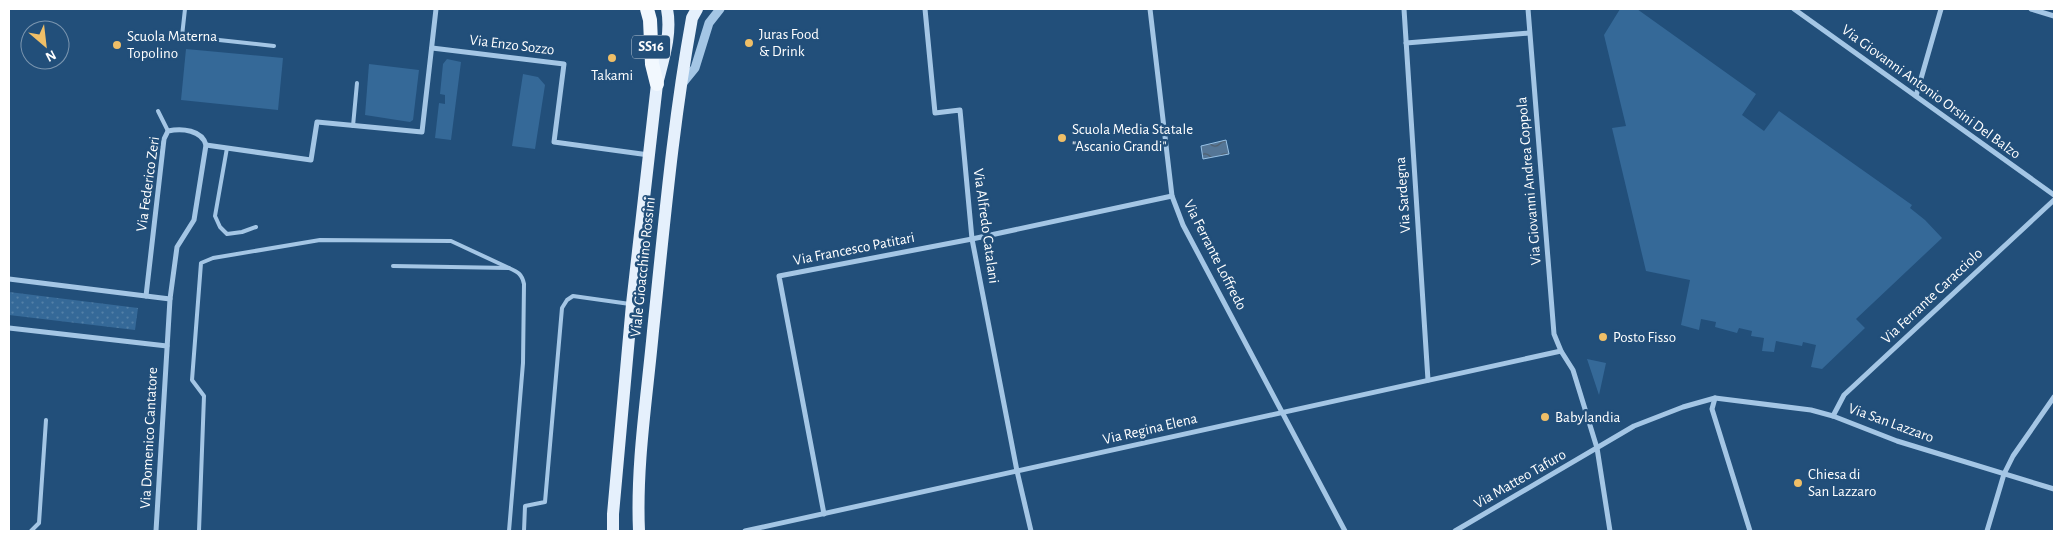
<svg xmlns="http://www.w3.org/2000/svg" width="2063" height="540" font-family="'Alegreya Sans',sans-serif">
<defs>
<pattern id="park-dots" width="8" height="8" patternUnits="userSpaceOnUse" patternTransform="scale(1.25)"><rect width="8" height="8" fill="#356998"/><path d="M2 2h.1M6 6h.1" fill="none" stroke="#5380a7" stroke-width="1.8" stroke-linecap="round"/></pattern>
<pattern id="water-waves" width="16" height="10" patternUnits="userSpaceOnUse" patternTransform="scale(1.25)"><rect width="16" height="10" fill="#557696"/><path d="M0 5q4-4 8 0t8 0" fill="none" stroke="#505f6d"/></pattern>
</defs>
<rect width="100%" height="100%" fill="#224f7a"/>
<g fill="#356998">
<polygon points="1620,9 1637,9 1756,94 1742,115 1764,131 1779,111 1912,205 1910,208 1925,220 1942,238 1856,319 1865,328 1822,369 1811,367 1816,345 1803,342 1802,346 1776,341 1774,352 1762,351 1764,338 1751,336 1752,331 1739,328 1737,333 1715,327 1716,322 1701,319 1699,330 1681,325 1690,280 1646,271 1612,128 1626,126 1604,35"/>
<polygon points="186,49 283,58 278,110 181,100"/>
<polygon points="447,59 461,62 451,140 435,138 439,103 445,104 445,95 440,94 443,64"/>
<polygon points="369,64 419,70 413,120 410,122 365,115"/>
<polygon points="523,74 538,77 545,85 535,149 512,146"/>
<polygon points="1587,359 1606,363 1599,395"/>
</g>
<polygon fill="url(#park-dots)" points="9,292 138,308 135,330 9,315"/>
<polygon fill="url(#water-waves)" stroke="#98c2e6" points="1226,140 1229,154 1203,159 1201,146"/>
<g fill="none" stroke-linecap="round" stroke-linejoin="round">
<g stroke="#a4c6e5" stroke-width="4">
<polyline points="185,9 182,36 274,46"/>
<polyline points="158,111 168,131"/>
<polyline points="353,126 357,83"/>
<polyline points="227,148 215,216 220,227 227,234 242,232 256,227"/>
<path d="M393 266 509 268C518 272 522 274 524 284L523 363 509 531"/>
<polyline points="31,531 39,523 46,420"/>
<polyline points="199,531 204,396 192,380 201,263 213,258 320,240 451,241 509,268"/>
<polyline points="524,531 525,506 545,502 562,308 567,300 573,296 630,304"/>
</g>
<g stroke="#a4c6e5" stroke-width="5">
<polyline points="925,9 935,113 960,110 972,239 1017,471 1031,531"/>
<polyline points="1150,9 1172,196 1183,225 1345,531"/>
<polyline points="1404,9 1428,380"/>
<polyline points="1528,9 1554,334 1561,351 1573,370 1597,448 1610,531"/>
<polyline points="1794,9 2054,195"/>
<polyline points="2031,9 2054,16"/>
<polyline points="1406,43 1529,33"/>
<polyline points="432,48 564,64 554,142 649,155"/>
<polyline points="1916,96 1941,9"/>
<polyline points="206,145 311,160 317,122 422,132 436,9"/>
<polyline points="9,279 170,299"/>
<path d="M146 296 164 139 168 131C182 128 202 130 206 145L194 220 177 247 170 299 156 531"/>
<polyline points="9,328 167,346"/>
<polyline points="1715,398 1712,409 1750,531"/>
<polyline points="1833,416 1844,395 2054,200"/>
<polyline points="824,514 779,276 972,239 1172,196"/>
<polyline points="745,531 1561,351"/>
<polyline points="1455,531 1634,426 1683,407 1715,398 1811,410 1833,416 1897,441 2054,489"/>
<polyline points="1987,531 2004,474 2013,456 2054,397"/>
</g>
<polyline stroke="#a4c6e5" stroke-width="9" points="682,84 695,68 709,23 720,9"/>
<g stroke="#e5f0fc" stroke-width="12">
<path d="M613 531V514L632 304 657 84C663 60 672 34 667 9"/>
<path d="M639 531C636 465 647 397 653 331 664 226 673 122 692 18L697 9"/>
</g>
<polyline stroke="#f2f8fe" stroke-width="14" points="647,9 650,20 652,64 657,84"/>
</g>
<g fill="#f0bf67" stroke="#224f7a" stroke-width="2">
<circle cx="749" cy="43" r="5"/>
<circle cx="117" cy="45" r="5"/>
<circle cx="612" cy="58" r="5"/>
<circle cx="1062" cy="138" r="5"/>
<circle cx="1603" cy="337" r="5"/>
<circle cx="1545" cy="417" r="5"/>
<circle cx="1798" cy="483" r="5"/>
</g>
<g text-anchor="middle" dominant-baseline="central" stroke-width="5" stroke-linejoin="round" paint-order="stroke">
<rect fill="#224f7a" stroke="#bdcad7" stroke-width="1" x="632" y="35.5" width="38" height="23" rx="4"/>
<g font-size="14" font-weight="bold" fill="#fff">
<text x="651" y="47">SS16</text>
</g>
<g font-size="15" fill="#fff" stroke="#224f7a" text-anchor="start">
<text x="759" y="34">Juras Food<tspan x="759" dy="17">&amp; Drink</tspan></text>
<text x="127" y="36">Scuola Materna<tspan x="127" dy="17">Topolino</tspan></text>
<text x="612" y="75" text-anchor="middle">Takami</text>
<text x="1072" y="129">Scuola Media Statale<tspan x="1072" dy="17">"Ascanio Grandi"</tspan></text>
<text x="1613" y="337">Posto Fisso</text>
<text x="1555" y="417">Babylandia</text>
<text x="1808" y="474">Chiesa di<tspan x="1808" dy="17">San Lazzaro</tspan></text>
</g>
<g font-size="15" fill="#fff" stroke="#224f7a">
<text transform="translate(512 45) rotate(7)">Via Enzo Sozzo</text>
<text transform="translate(1931 92) rotate(36)">Via Giovanni Antonio Orsini Del Balzo</text>
<text transform="translate(1529 181) rotate(-95)">Via Giovanni Andrea Coppola</text>
<text transform="translate(148 184) rotate(-82)">Via Federico Zeri</text>
<text transform="translate(1403 195) rotate(-94)">Via Sardegna</text>
<text transform="translate(986 226) rotate(82)">Via Alfredo Catalani</text>
<text transform="translate(854 249) rotate(-11)">Via Francesco Patitari</text>
<text transform="translate(1215 255) rotate(63)">Via Ferrante Loffredo</text>
<text transform="translate(643 267) rotate(-84)">Viale Gioacchino Rossini</text>
<text transform="translate(1932 296) rotate(-43)">Via Ferrante Caracciolo</text>
<text transform="translate(1891 423) rotate(20)">Via San Lazzaro</text>
<text transform="translate(1150 429) rotate(-13)">Via Regina Elena</text>
<text transform="translate(149 438) rotate(-87)">Via Domenico Cantatore</text>
<text transform="translate(1520 479) rotate(-30)">Via Matteo Tafuro</text>
</g>
</g>
<rect width="2063" height="540" fill="none" stroke="#ffffff" stroke-width="20"/>
<g transform="translate(45 45) rotate(152)"><circle r="24" fill="#224f7a" stroke="#7a95af"/>
<path d="M0-4L9 19L0 12L-9 19Z" fill="#f0bf67"/>
<text y="-8" font-size="14" font-weight="bold" text-anchor="middle" fill="#ffffff">N</text>
</g>
</svg>
